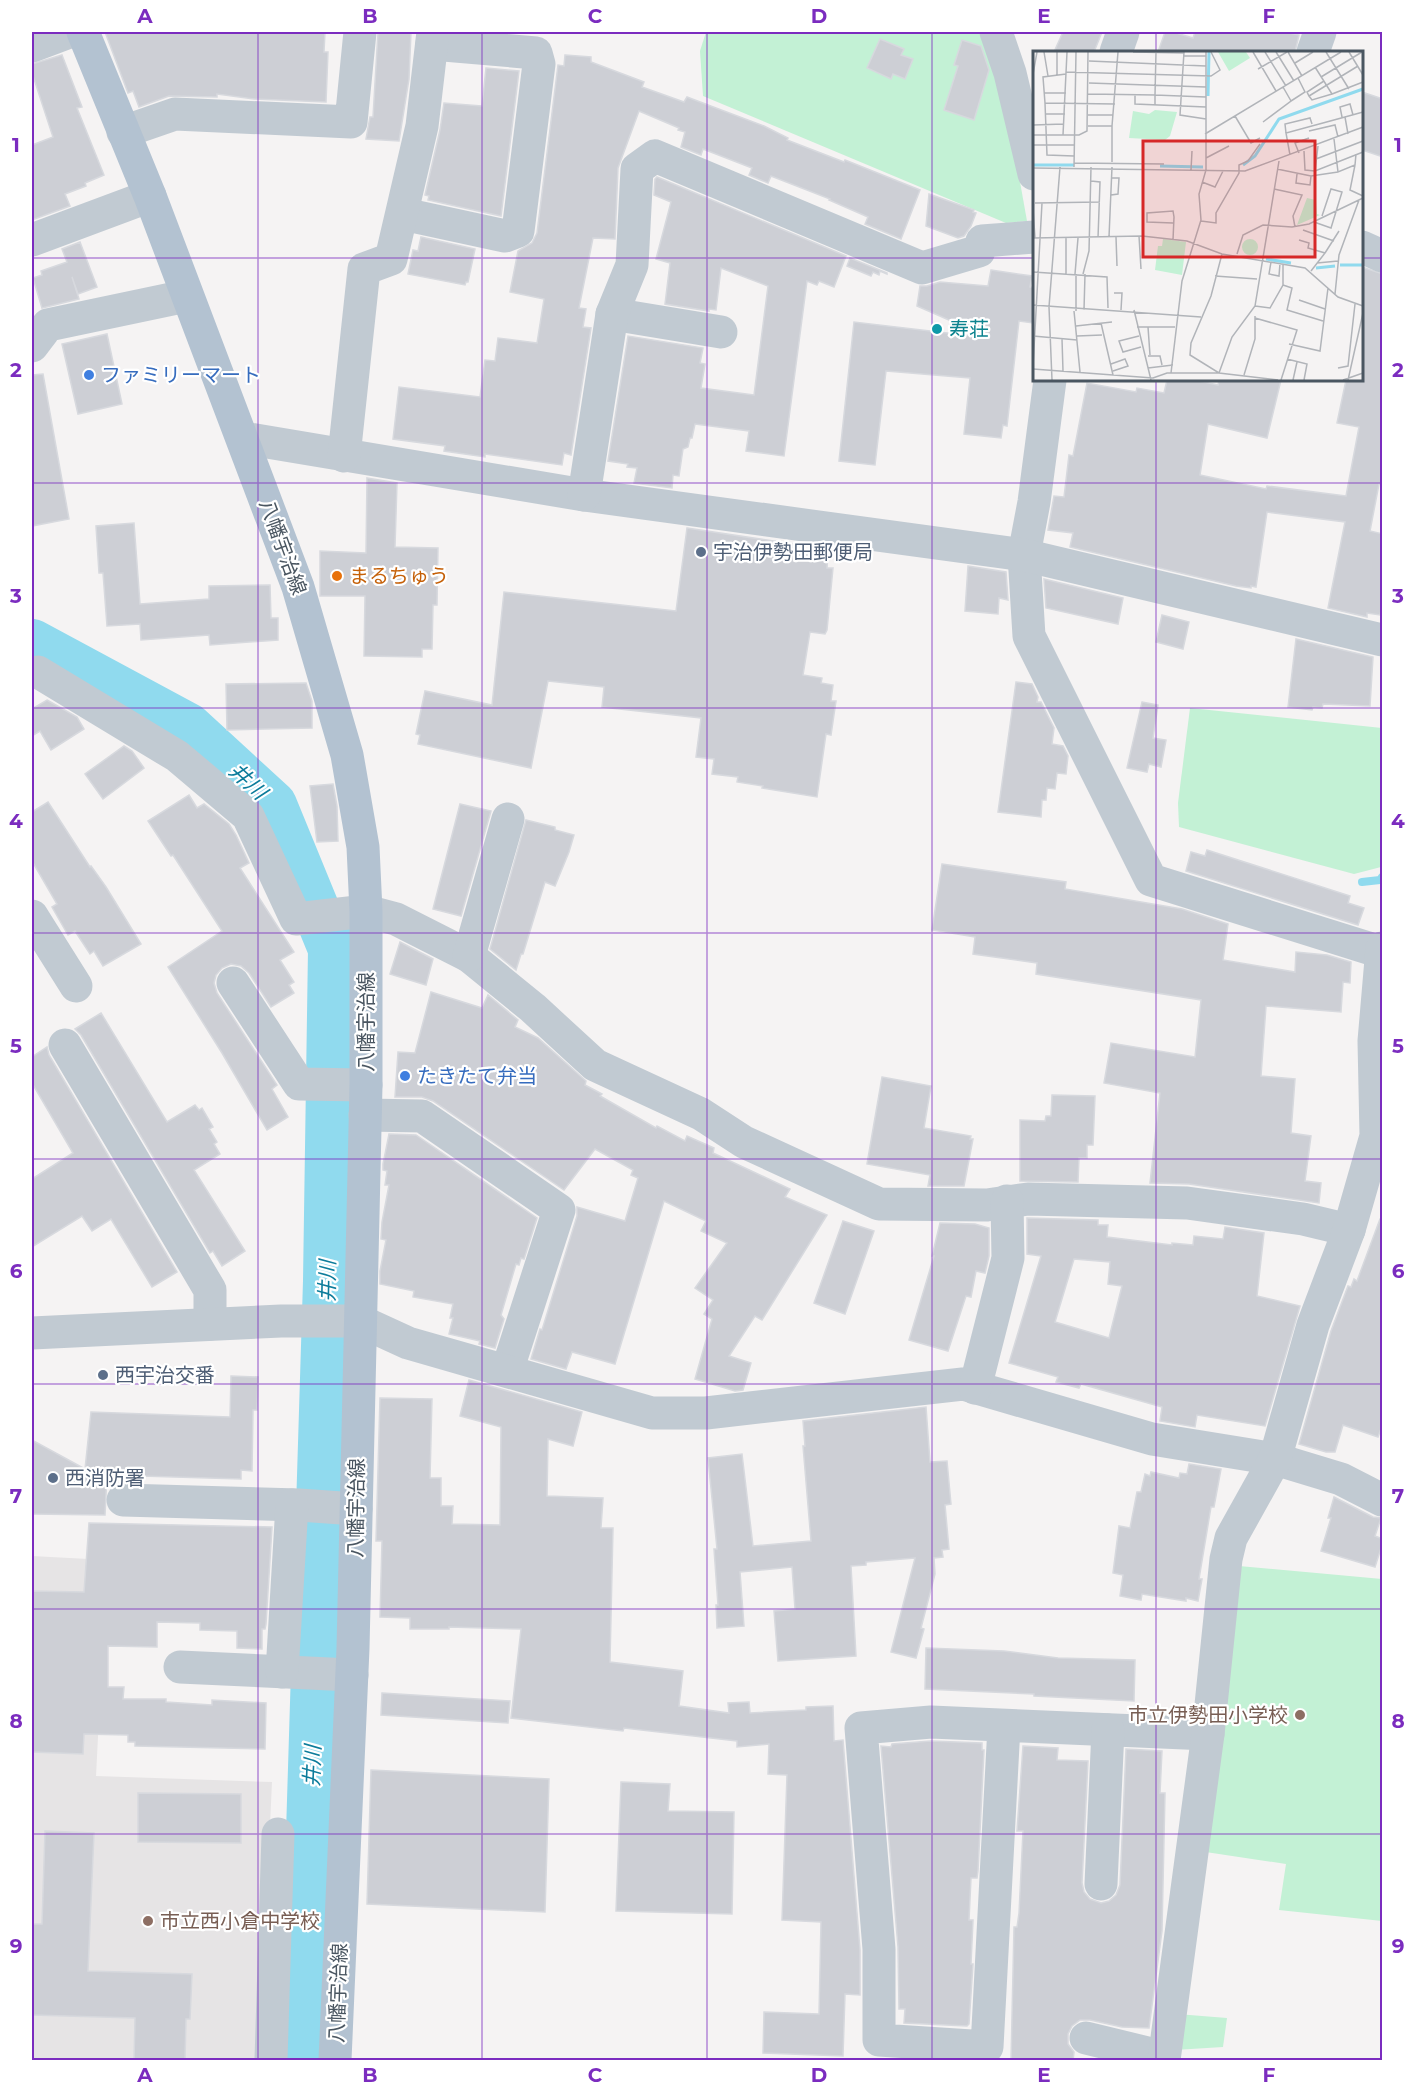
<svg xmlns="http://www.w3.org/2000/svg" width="1414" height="2092" font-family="Montserrat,'Noto Sans JP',sans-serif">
<rect width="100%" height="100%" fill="#f5f3f3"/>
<polygon fill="#e6e4e5" points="32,1556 107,1560 96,1776 272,1782 259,2060 32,2060"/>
<g fill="#c3f1d5">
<polygon points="706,32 987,32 1015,154 1027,221 1006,223 703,96 700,51"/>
<polygon points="1190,708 1382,728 1381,867 1354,874 1179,827 1178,803"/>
<polygon points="1239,1566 1382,1579 1382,1921 1279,1910 1286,1864 1199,1851"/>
<polygon points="1177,2014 1227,2018 1223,2047 1175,2050"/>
</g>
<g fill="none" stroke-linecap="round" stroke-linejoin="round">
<polyline stroke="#90daee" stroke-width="8" points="1362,882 1380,880 1382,877"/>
<polyline stroke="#90daee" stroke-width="48" points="32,643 188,727 273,805 332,949 327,1281 303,2060"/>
</g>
<g fill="#cdcfd5" stroke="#d7d9de" stroke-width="1.5" fill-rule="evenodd">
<polygon points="105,32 325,32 324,52 328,52 326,102 254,99 217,94 217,97 169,96 139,107 133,91 128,93"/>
<polygon points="378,32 411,32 409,79 399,141 366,139 370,117 373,117"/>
<polygon points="1063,32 1102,32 1094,52 1054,52"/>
<polygon points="1165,32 1173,32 1193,38 1195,32 1284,32 1299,35 1295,52 1158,52"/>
<polygon points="880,39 904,49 901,55 913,59 905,79 893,74 891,79 867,68"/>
<polygon points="962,40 981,46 989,70 974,120 944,110 958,66 954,65"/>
<polygon points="62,55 82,107 77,108 104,175 85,183 86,186 65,194 70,206 32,220 32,145 53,137 32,73 32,64"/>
<polygon points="565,55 591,57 591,62 644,82 642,87 684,102 687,97 716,108 764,126 788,138 787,140 844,162 845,160 920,190 901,239 865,224 868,217 829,200 830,199 771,176 768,183 749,175 752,168 703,149 701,155 681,147 685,132 678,130 679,128 639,111 618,168 615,239 593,238 579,308 586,309 583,327 591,328 571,455 564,453 562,465 485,454 485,457 444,451 445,446 393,439 399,387 480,397 485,360 495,361 498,338 537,343 544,299 510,292 518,251 532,243 537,233 558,65 564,66"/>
<polygon points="486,68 519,71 501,216 428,200 429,196 425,195 440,130 444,103 482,106"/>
<polygon points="1362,92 1383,99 1383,157 1362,150"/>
<polygon points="657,177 846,256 834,287 819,281 817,285 807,281 784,456 746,451 749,431 695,424 692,438 690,438 688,447 683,449 679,476 673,475 672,488 634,483 637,468 627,467 628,464 608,461 628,336 703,348 700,363 705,364 701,388 754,395 768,286 721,268 716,310 709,309 709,311 665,304 670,263 656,259 671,202 654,195 655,179"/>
<polygon points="929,194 974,210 973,212 976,213 971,226 964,236 958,238 926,226"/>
<polygon points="421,237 475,249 468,282 466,282 465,285 408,274 413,250 418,251"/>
<polygon points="80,242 97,287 78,294 72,277 79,299 42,308 33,278 42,275 41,271 67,262 62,249"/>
<polygon points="850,258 887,273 887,274 880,271 879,275 873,272 871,276 847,266"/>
<polygon points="1362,267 1383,274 1383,484 1379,484 1370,531 1383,534 1383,602 1380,615 1367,613 1367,617 1328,608 1345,522 1267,512 1256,587 1251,586 1251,588 1236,586 1070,547 1073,533 1048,530 1054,496 1064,497 1069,455 1073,456 1087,383 1136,392 1137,388 1164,393 1167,380 1195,380 1218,385 1219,380 1281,380 1267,438 1208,424 1200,475 1266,489 1267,486 1346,496 1359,427 1337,423 1346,380 1362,380"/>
<polygon points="991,270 1032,276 1030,287 1035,288 1033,323 1019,321 1007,426 1003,425 1001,438 964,434 970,378 886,371 875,465 839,461 854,322 990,338 917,306 920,286 927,286 940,282 988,286"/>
<polygon points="107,334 122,404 78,414 62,344"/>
<polygon points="43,374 69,519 32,526 32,375"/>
<polygon points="367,478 397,483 395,547 438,548 437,605 433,605 432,649 422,649 422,657 364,656 365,596 320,596 320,551 366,553"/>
<polygon points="134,523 140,604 209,599 209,586 270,585 271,618 278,618 278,640 210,645 209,635 141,640 140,624 107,626 103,573 99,573 96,526"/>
<polygon points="687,528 793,544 792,552 828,555 827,568 833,568 827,630 825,634 810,632 803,675 822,678 821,683 833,685 831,701 836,701 831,735 826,734 817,797 762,788 763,786 737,782 738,777 712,774 714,759 696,757 701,718 602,707 604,687 548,681 531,768 418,744 420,735 416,734 425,691 492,705 504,592 676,611"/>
<polygon points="968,566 1006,572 1008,600 999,598 998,614 965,611"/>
<polygon points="1044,579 1123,598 1118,624 1046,608"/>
<polygon points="1162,615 1189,622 1183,649 1156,642"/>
<polygon points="1296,639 1373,657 1370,706 1323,704 1322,708 1313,707 1312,710 1288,707"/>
<polygon points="1016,682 1032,684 1038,697 1037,702 1041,702 1054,728 1052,744 1063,746 1068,756 1066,774 1057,773 1055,789 1047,788 1046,800 1042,800 1041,817 998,812"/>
<polygon points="306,683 312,701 312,728 227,730 226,684"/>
<polygon points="47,700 77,717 84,729 51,750 40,731 32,736 32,709"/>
<polygon points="1142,702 1158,705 1153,738 1166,740 1161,767 1149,764 1147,772 1127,768"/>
<polygon points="124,746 132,751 144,768 103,799 85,774"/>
<polygon points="333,784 337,806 338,841 317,842 310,786"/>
<polygon points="189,795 197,808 204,804 229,824 236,835 249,863 240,868 294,952 280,960 294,982 289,985 294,993 271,1007 249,973 241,966 231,964 222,968 216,975 214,983 217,993 277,1085 272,1089 288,1117 267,1130 222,1053 168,967 222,931 173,855 171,856 148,821"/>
<polygon points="48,802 90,867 91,866 106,887 141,944 103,966 94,951 90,954 75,931 68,935 52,907 57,904 32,861 32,812"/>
<polygon points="460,804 491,811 461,916 433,909"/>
<polygon points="526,820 555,827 555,830 574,835 569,852 555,886 545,882 523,954 521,954 516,970 490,949"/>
<polygon points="1207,850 1350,896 1348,903 1364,908 1358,925 1186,871 1191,852 1205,856"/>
<polygon points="942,864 1066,882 1065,889 1182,909 1228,924 1223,960 1295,972 1296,952 1327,955 1351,962 1350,983 1343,982 1341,1012 1266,1006 1261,1076 1295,1079 1291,1133 1311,1136 1305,1181 1321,1183 1319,1203 1189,1184 1150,1183 1160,1093 1104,1083 1111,1043 1195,1057 1201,1000 1036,974 1037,963 973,954 975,937 932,930"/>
<polygon points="400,942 433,959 426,985 390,974"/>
<polygon points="431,992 482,1008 488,995 518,1020 515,1027 538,1038 586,1081 585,1085 602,1094 600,1096 656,1128 657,1126 685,1141 687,1136 714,1148 713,1153 790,1189 785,1197 827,1215 762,1320 755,1316 729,1356 751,1363 743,1390 735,1391 695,1379 712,1319 704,1314 713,1300 695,1288 727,1243 701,1231 706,1221 664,1201 615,1364 572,1352 566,1369 531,1359 540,1329 542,1330 577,1216 577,1207 625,1221 638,1178 631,1175 633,1170 595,1149 564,1190 433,1101 422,1097 395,1097 398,1052 415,1053"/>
<polygon points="101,1013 167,1122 195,1105 199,1110 202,1108 213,1127 209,1129 217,1142 214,1144 220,1154 194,1170 245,1251 222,1266 213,1251 210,1253 81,1035 75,1029"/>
<polygon points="47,1047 49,1055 177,1272 152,1287 111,1219 92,1231 82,1216 32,1247 32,1179 73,1153 32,1083 32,1057"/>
<polygon points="882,1077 931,1086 924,1128 971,1136 970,1139 973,1139 964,1186 928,1186 930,1175 867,1164"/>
<polygon points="1052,1095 1095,1096 1093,1145 1087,1145 1087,1158 1079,1158 1078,1182 1020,1181 1020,1120 1045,1121 1046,1116 1051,1116"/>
<polygon points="389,1134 416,1135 537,1218 524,1259 521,1258 519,1265 516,1264 501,1315 504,1319 495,1348 479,1344 480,1341 449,1334 453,1318 450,1318 453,1304 413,1297 414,1291 380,1284 380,1271 386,1240 381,1239 382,1222 389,1185 385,1185 387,1171 383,1170 383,1164"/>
<path d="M1027 1218 1098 1220V1225H1108L1107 1237 1172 1245V1243L1193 1245 1194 1236 1223 1239 1225 1227 1264 1233 1257 1296 1300 1306 1265 1426 1197 1415 1195 1427 1160 1421 1162 1407 1081 1384 1079 1388 1056 1382 1058 1377 1009 1363 1041 1256 1027 1254ZM1074 1259 1110 1262 1108 1284 1122 1286 1109 1338 1055 1322Z"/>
<polygon points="1380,1219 1383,1219 1383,1423 1378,1437 1343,1425 1335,1452 1326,1452 1299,1444 1331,1331 1348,1286 1351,1287 1354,1279 1357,1281"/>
<polygon points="843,1221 874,1231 845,1314 814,1303"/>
<polygon points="940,1223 975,1224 989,1228 989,1256 985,1273 976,1271 971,1297 966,1296 948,1351 909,1340 934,1256 932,1256"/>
<polygon points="231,1376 258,1377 257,1410 253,1410 252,1471 241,1470 241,1479 107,1475 105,1515 32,1514 32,1440 85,1469 91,1412 230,1417"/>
<polygon points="469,1380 582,1412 573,1446 548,1439 547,1496 603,1498 601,1528 613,1528 610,1662 683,1671 679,1706 729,1713 728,1703 749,1702 750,1713 806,1710 806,1707 833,1706 834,1741 843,1740 860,1950 860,1995 845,1994 843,2056 763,2053 764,2012 819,2014 821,1922 782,1920 787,1775 768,1774 769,1744 737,1747 737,1741 624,1728 623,1731 511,1718 521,1629 449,1627 449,1629 410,1629 410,1618 380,1617 382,1541 376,1541 380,1398 432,1399 430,1478 441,1478 441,1506 453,1506 452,1524 500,1525 501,1427 460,1416"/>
<polygon points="926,1407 930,1462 947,1461 951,1504 945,1505 949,1549 942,1550 943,1557 934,1558 935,1574 921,1628 924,1629 916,1658 891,1652 915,1558 866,1562 866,1565 851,1566 856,1656 778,1661 774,1611 795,1609 792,1567 740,1572 744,1626 717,1628 716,1605 718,1605 714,1549 717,1549 708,1458 742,1454 753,1546 811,1541 803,1446 805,1446 803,1421"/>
<polygon points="1189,1464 1221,1469 1214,1507 1211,1507 1199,1579 1202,1579 1198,1601 1186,1598 1186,1601 1142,1594 1141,1600 1120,1596 1123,1575 1113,1573 1119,1526 1130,1528 1137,1492 1141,1492 1145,1474 1150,1476 1151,1472 1179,1478 1180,1473 1187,1474"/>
<polygon points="1334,1497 1373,1517 1381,1518 1375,1536 1383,1539 1383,1542 1375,1567 1321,1551 1331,1518 1328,1518"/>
<polygon points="89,1523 272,1527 266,1624 265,1629 262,1629 262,1649 237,1648 237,1631 200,1630 200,1623 157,1622 157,1647 108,1646 108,1687 124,1687 123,1699 166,1699 166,1702 212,1705 212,1700 266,1703 265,1749 135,1746 135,1742 128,1742 128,1735 84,1734 83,1754 32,1752 32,1591 84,1592"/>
<polygon points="926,1648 1004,1651 1058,1658 1135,1660 1134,1701 1034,1696 1034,1694 925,1689"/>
<polygon points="382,1693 510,1701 508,1723 381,1715"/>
<polygon points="931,1741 982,1743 982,1750 984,1750 978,1871 977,1878 971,1878 969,1920 973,1920 971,1964 973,1964 969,2024 967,2026 904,2023 905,2009 899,2009 898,1947 881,1746 891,1747 892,1744"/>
<polygon points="1023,1746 1058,1748 1057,1760 1088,1761 1082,1883 1084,1892 1090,1899 1101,1903 1109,1901 1116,1895 1120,1885 1126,1749 1162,1751 1160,1793 1165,1793 1162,1931 1149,2028 1122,2027 1090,2020 1080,2020 1072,2026 1068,2034 1068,2044 1074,2052 1073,2061 1011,2061 1014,1927 1017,1927 1019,1913 1023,1831 1017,1831"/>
<polygon points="371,1770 549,1779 545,1912 367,1904"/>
<polygon points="621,1782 670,1784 668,1811 734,1812 732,1914 616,1911"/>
<polygon points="138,1793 241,1794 241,1843 138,1842"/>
<polygon points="45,1831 94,1833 88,1971 192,1974 190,2019 186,2019 185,2061 134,2061 135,2018 32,2015 32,1924 42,1924"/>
</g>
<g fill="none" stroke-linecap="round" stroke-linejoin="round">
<g stroke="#c1cad2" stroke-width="33">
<polyline points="996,32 1010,73 1034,174"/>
<polyline points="32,46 69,32"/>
<polyline points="1116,52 1123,32"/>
<polyline points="1313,52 1320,32"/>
<polyline points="123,132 175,114 351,122 360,32"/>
<polyline points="403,214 505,236 518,231 539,64 536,53 432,44"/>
<polyline points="32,240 150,196"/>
<polyline points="1362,247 1382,256"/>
<polyline points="612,314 721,332"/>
<polyline points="32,346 48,325 186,296"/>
<polyline points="1050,380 1034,502 1024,555 1029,636 1151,880 1381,952"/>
<polyline points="243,438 584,495 1024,555 1382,640"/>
<polyline points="344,456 364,269 391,259 422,126 433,32"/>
<polyline points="584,495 612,314 632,265 637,169 655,156 922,268 979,251 982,241 1034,237"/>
<polyline points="38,672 177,756 248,816 296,919 366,911 396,919 469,956 533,1008 595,1065 701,1114 744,1142 879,1204 987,1205 1028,1199 1187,1203 1303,1219 1349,1230"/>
<polyline points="32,916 76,986"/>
<polyline points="469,956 508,819"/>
<polyline points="233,983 299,1084 366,1085"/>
<polyline points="65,1045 210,1290 210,1324"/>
<polyline points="365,1115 422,1116 559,1210 507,1371"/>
<polyline points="32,1333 281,1321 360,1321 408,1343 652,1413 706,1413 963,1384 1152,1439 1275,1459 1341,1479 1382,1500"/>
<polyline points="975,1388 1008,1258 1007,1201"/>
<polyline points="123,1500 299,1505 356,1509"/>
<polyline points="180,1667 352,1675"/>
<polyline points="282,1672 292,1505"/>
<polyline points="1004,1726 987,2047 879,2040 879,1949 861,1728 931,1722 1208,1734"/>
<polyline points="1101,1884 1108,1730"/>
<polyline points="1086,2038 1164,2057"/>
<polyline points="271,2060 278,1834"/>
<polyline points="1164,2060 1208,1734 1226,1559 1231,1538 1275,1459 1313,1325 1349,1230 1376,1136 1374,1041 1382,948"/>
</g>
<polyline stroke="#b3c2d1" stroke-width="33" points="83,32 150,196 298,587 347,755 363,847 366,911 366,1085 353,1648 335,2060"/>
</g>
<path fill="none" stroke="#7b2cbf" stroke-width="1.5" stroke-opacity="0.55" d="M258 32V2060M482 32V2060M707 32V2060M932 32V2060M1156 32V52M32 258H1034M1362 258H1382M1156 380V2060M32 483H1382M32 708H1382M32 933H1382M32 1159H1382M32 1384H1382M32 1609H1382M32 1834H1382"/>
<circle fill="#0f9aa8" stroke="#fff" stroke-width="2" cx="937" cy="329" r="6"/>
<g fill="#3f7fe0" stroke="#fff" stroke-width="2">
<circle cx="89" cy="375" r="6"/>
<circle cx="405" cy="1076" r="6"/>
</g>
<g fill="#5c6f8a" stroke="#fff" stroke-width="2">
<circle cx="701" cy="552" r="6"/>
<circle cx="103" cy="1375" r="6"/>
<circle cx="53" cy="1478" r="6"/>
</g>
<circle fill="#e8710a" stroke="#fff" stroke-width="2" cx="337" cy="576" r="6"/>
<g fill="#8d6e63" stroke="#fff" stroke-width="2">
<circle cx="1300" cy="1715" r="6"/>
<circle cx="148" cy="1921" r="6"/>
</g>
<g text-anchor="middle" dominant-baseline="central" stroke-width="4.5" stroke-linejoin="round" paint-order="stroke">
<g font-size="20" fill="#0d838f" stroke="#fff" text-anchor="start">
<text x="949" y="329">寿荘</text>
</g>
<g font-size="20" fill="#366cbe" stroke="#fff" text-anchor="start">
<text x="101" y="375">ファミリーマート</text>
<text x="417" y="1076">たきたて弁当</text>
</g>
<g font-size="20" fill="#4a5661" stroke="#fff">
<text transform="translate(283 547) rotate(70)">八幡宇治線</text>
<text transform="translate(366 1022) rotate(-90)">八幡宇治線</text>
<text transform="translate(356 1508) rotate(-89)">八幡宇治線</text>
<text transform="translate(338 1993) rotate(-88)">八幡宇治線</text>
</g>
<g font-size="20" fill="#4e5e75" stroke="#fff" text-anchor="start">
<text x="713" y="552">宇治伊勢田郵便局</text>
<text x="115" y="1375">西宇治交番</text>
<text x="65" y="1478">西消防署</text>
</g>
<g font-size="20" fill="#c56008" stroke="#fff" text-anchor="start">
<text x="349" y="576">まるちゅう</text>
</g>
<g font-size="20" fill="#785e54" stroke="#fff" text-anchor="end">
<text x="1288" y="1715">市立伊勢田小学校</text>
<text x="160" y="1921" text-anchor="start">市立西小倉中学校</text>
</g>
<g font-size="21" font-style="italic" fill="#0c7c9b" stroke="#fff">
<text transform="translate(248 781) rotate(43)">井川</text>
<text transform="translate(327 1281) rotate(-89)">井川</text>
<text transform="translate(312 1766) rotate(-88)">井川</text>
</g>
</g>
<g transform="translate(1033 51)">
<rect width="330" height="330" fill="#f5f3f3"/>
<path d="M185 1H213L217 7 196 20ZM122 59 144 61 137 85 132 89 96 87 100 60 116 63ZM274 147 283 149 284 163 287 164 264 174ZM209 196a8 8 0 1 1 16 0a8 8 0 1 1-16 0ZM130 188 153 191 149 224 122 219 125 195H129Z" fill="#c3f1d5"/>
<path fill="none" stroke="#90daee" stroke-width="3" d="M175 45 176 1M0 114H41M210 114 222 105 246 68 330 38M127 115 170 116M233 208 258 212M307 214H330M283 217 302 215"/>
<path fill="none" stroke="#b1b4b9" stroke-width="1.5" d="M11 1 15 25M24 1V24M100 1 151 2M151 1 147 64 173 68M220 1 243 40M232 1 253 35M243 1 261 30M255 1 269 25M293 1 316 38M316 1 330 24M151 5H173M56 10 173 15M262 12 280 1M282 16 299 43 330 31M225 18 254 1M33 21 178 25 187 19 178 1M0 23 4 1M288 26 329 1M291 30 274 41 276 45 279 49 299 43M56 32 173 36M11 42H33M55 43 122 44 123 1M102 44V53L173 56M276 45 325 15M258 50 272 41 265 27M12 52 10 26 33 23M122 54V44L173 46M12 63H32M55 64H80M202 65 218 92 227 87M309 66 307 56 317 53 320 64M312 66 330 61M230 71 258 50 250 36M0 74 31 73M55 75H79L85 1M79 75V111M276 80 302 74 305 86M253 82 252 73 277 67 279 73M172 83 308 1M0 84H46L54 80 55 1M30 84 34 1M301 88 305 121 322 114 323 103M0 94H41M271 100 272 119 282 120 330 101M266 102 262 92 276 87M257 104 253 82 312 66 315 83M41 105 14 104 12 52 82 53M173 107 196 95M283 108 330 90M41 112 131 113M322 114 317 139 330 145M41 116 43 1M0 117 212 120 330 76M244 118 278 125 305 121M158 119 159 100M282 120 285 95M264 123 263 132 277 134 278 125M58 130 67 131 65 187M169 131 182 136 190 120M241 138 269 144 260 165 262 176M78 144 85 143 86 127H79M2 152 67 151M0 158 2 187M168 170 183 172V162L206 122V114L215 110 227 93M281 171 298 177 309 141 298 138 289 165M270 179 301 190M106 185 108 218M76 186 79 116M83 186 84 215M0 187 109 185 154 190 189 203 272 217 305 246 330 255M140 189 141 166 140 160 114 162V171L140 172M266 189 276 192 275 197 292 202 278 220M292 202 306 180M189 203 178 245 158 292 157 304 186 322 245 329M204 203 210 184 230 174 259 176 276 173 330 147M238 211 236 223 246 225 247 212M284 212 305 210M0 221 74 226 75 257M33 223V187M42 223 45 187M50 223 56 200 58 116M182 225 224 228M250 234 259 237 254 259 290 270M81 242H89L88 259M302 243 306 204 326 149M266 249 292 258M0 254 168 266M222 255 237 257 250 234V214M51 259 52 223M101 259 118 329M41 260 47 321M43 260V223M222 267 264 279 248 329M68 272 80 324M43 275 79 271M104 276H142M115 276 117 304M0 285 44 289M44 285 69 284M106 285 86 290 90 301 108 296M29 288 30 320M256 293 287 300 295 237M115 305H127L129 314M254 308 274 313 271 329M78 313 92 308 95 315 80 320M0 315 9 152M115 317 140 314M305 317 315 315 322 253M0 318 120 327 134 322H186M138 322 149 230 168 169 166 143 173 119V1M186 322 199 286 222 255 246 110M211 324 222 288V265M19 329 16 256 27 116M260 329 264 311M310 329 330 322M315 329 330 262"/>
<path fill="#d62828" fill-opacity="0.15" stroke="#d62828" stroke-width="3" d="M110 90H282V206H110Z"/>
<rect width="330" height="330" fill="none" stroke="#4a5661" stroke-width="3"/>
</g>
<rect width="1414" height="2092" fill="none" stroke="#ffffff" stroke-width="66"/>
<rect x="33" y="33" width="1348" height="2026" fill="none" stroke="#7b2cbf" stroke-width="2"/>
<g font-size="20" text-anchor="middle" font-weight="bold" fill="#7b2cbf">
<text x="145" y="23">A</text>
<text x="370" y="23">B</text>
<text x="595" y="23">C</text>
<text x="819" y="23">D</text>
<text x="1044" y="23">E</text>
<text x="1269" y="23">F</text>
<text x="16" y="152">1</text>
<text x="1398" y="152">1</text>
<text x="16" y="377">2</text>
<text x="1398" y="377">2</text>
<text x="16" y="603">3</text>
<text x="1398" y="603">3</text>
<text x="16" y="828">4</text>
<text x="1398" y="828">4</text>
<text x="16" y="1053">5</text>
<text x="1398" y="1053">5</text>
<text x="16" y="1278">6</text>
<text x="1398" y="1278">6</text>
<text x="16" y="1503">7</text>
<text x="1398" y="1503">7</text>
<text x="16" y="1728">8</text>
<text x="1398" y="1728">8</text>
<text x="16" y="1953">9</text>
<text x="1398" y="1953">9</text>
<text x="145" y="2082">A</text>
<text x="370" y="2082">B</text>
<text x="595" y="2082">C</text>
<text x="819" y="2082">D</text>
<text x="1044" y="2082">E</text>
<text x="1269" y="2082">F</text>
</g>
</svg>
